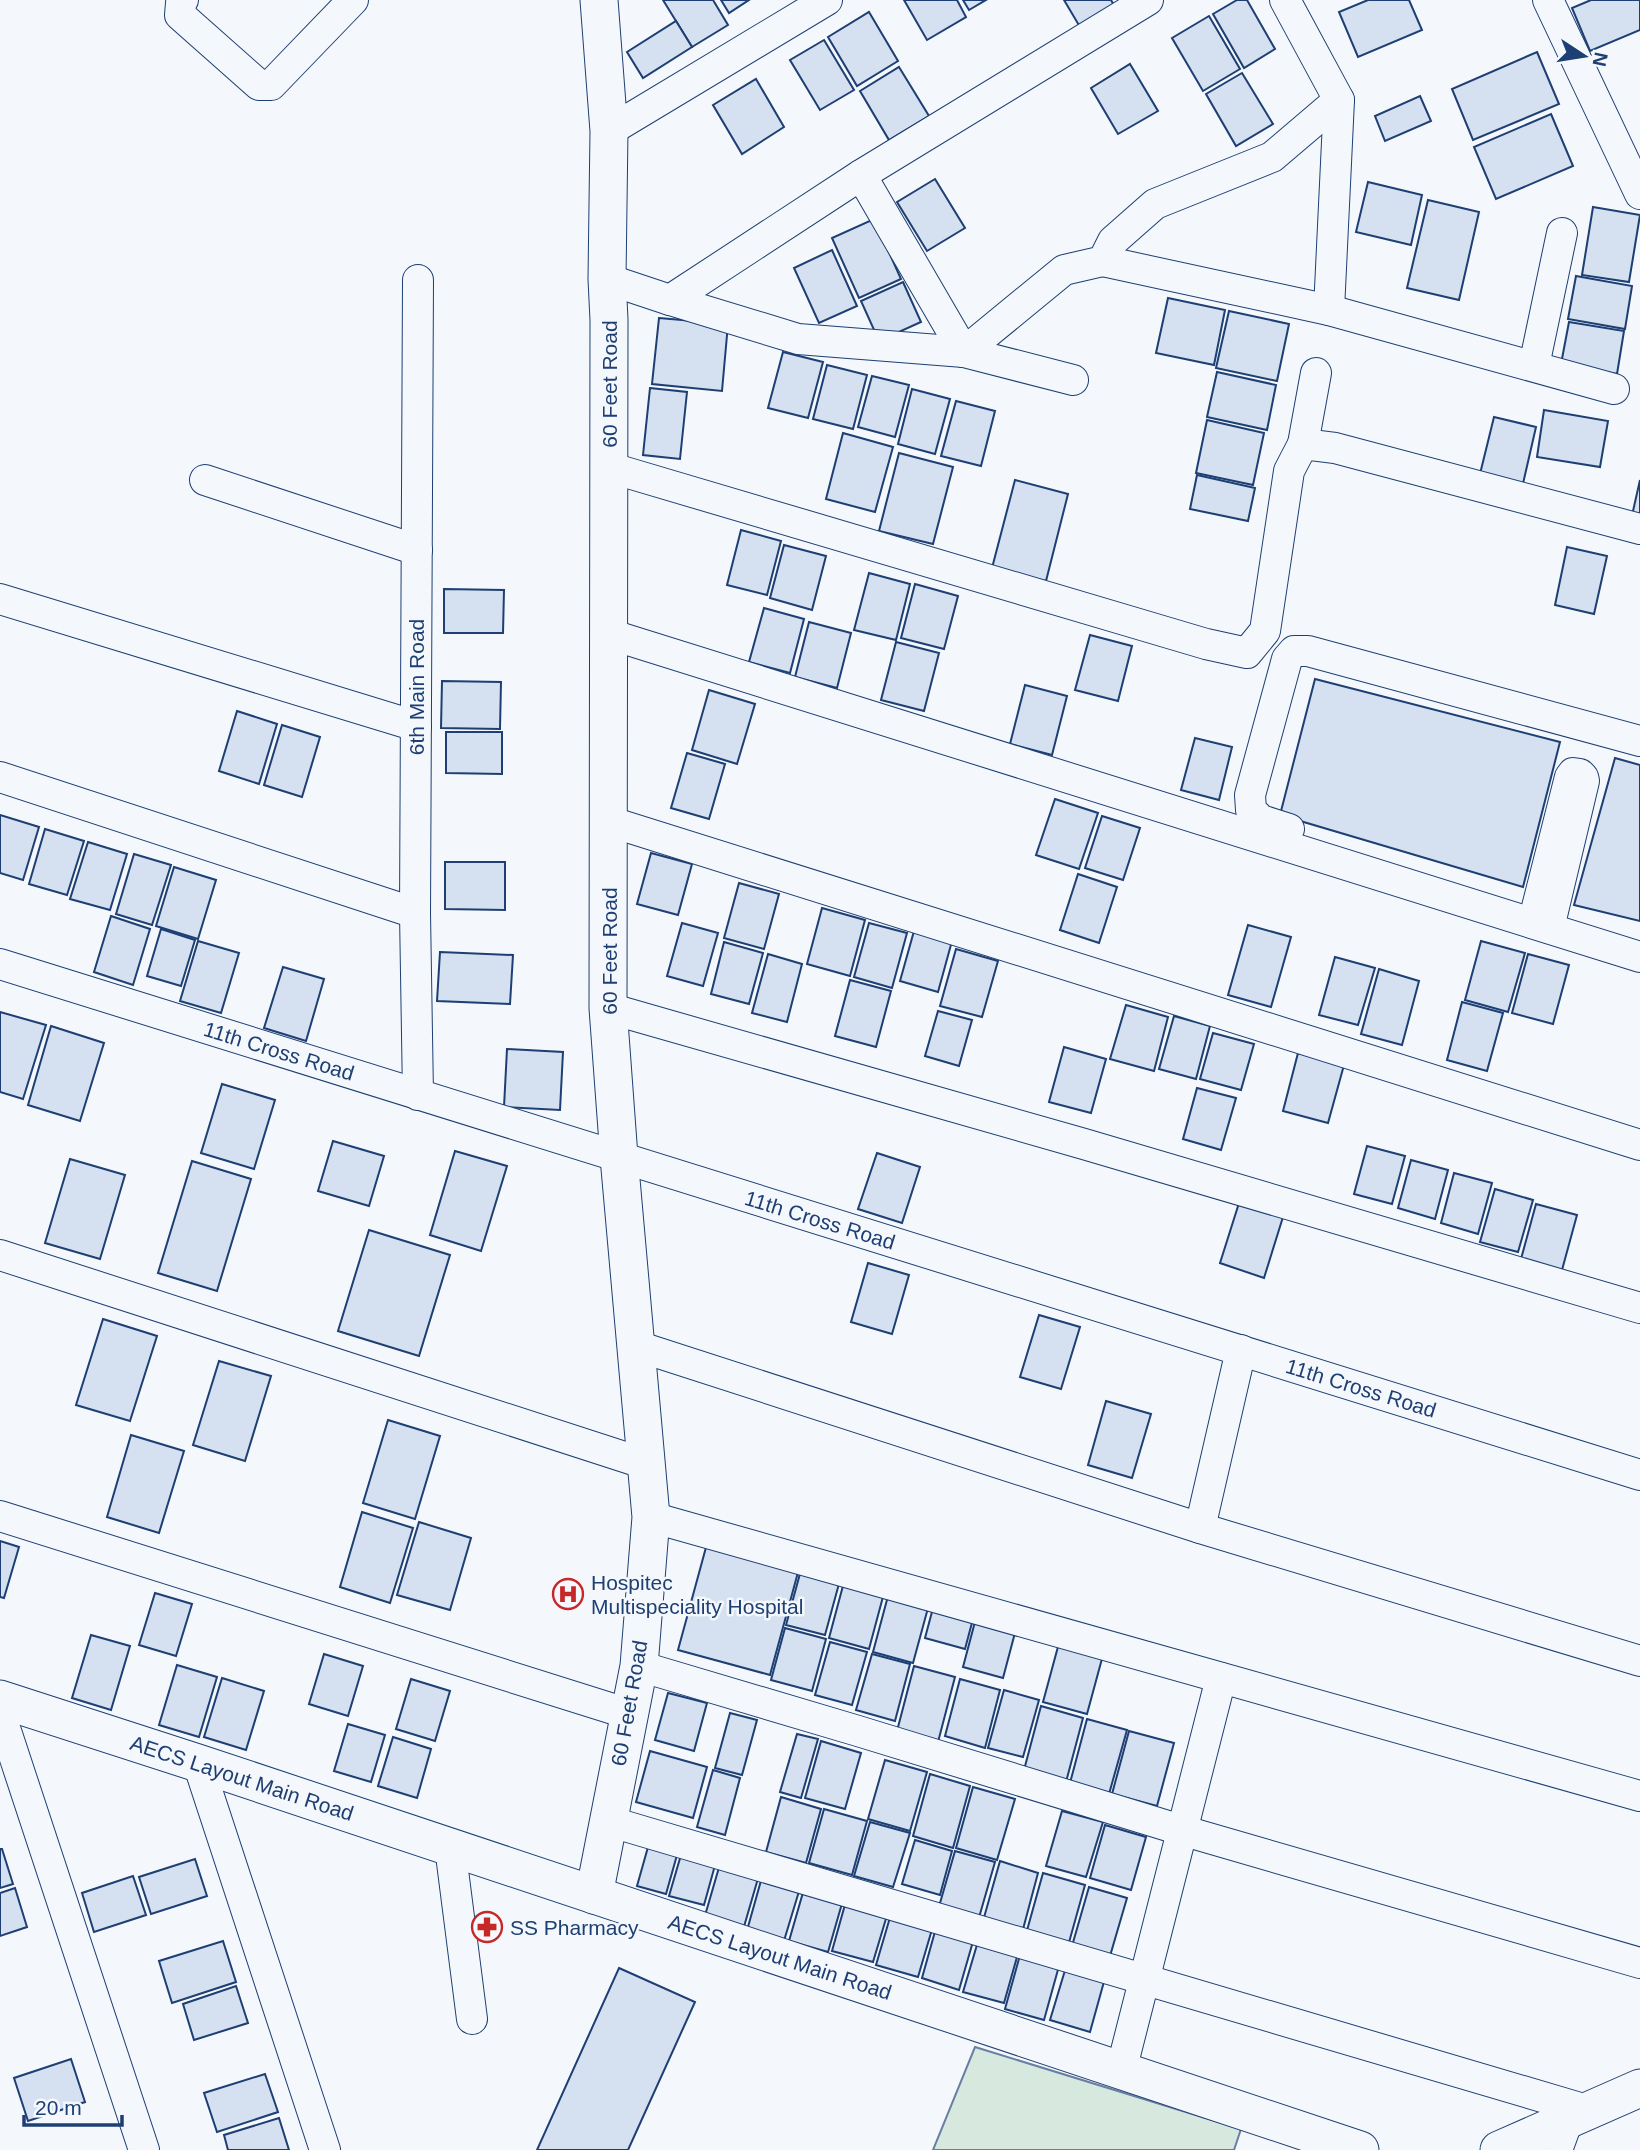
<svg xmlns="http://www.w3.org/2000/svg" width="1640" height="2150" font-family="Arial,sans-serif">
<rect width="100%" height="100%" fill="#f4f7fb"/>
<polygon fill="#d7e8df" stroke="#687fa3" stroke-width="2" points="975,2047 1241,2129 1234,2150 933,2150"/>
<g fill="#d5e0f0" stroke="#1d3f73" stroke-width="2">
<polygon points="663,0 713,0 728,25 692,47"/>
<polygon points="721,0 749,0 729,13"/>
<polygon points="904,0 957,0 966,17 927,40"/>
<polygon points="963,0 986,0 969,10"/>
<polygon points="1064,0 1111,0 1115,7 1080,27"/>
<polygon points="1237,0 1247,0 1275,49 1244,68 1213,14"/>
<polygon points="1368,0 1409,0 1422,30 1358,57 1339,12"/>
<polygon points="1591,0 1640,0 1640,30 1590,51 1572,8"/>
<polygon points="869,12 898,61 857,86 828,37"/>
<polygon points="1209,16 1240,69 1203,91 1172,38"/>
<polygon points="676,21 692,47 643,78 627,52"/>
<polygon points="824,40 854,90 820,110 790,60"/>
<polygon points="1537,52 1559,104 1473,140 1452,89"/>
<polygon points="1130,64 1158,111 1118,134 1091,88"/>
<polygon points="899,67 929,116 889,140 860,91"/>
<polygon points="1242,73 1273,124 1236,146 1206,94"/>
<polygon points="756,79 784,127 742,154 713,105"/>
<polygon points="1420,96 1431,121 1385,141 1375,116"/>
<polygon points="1551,114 1573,166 1496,199 1474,147"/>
<polygon points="935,179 965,228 927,251 897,202"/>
<polygon points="1368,182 1422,195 1411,245 1356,232"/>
<polygon points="1428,200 1479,212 1459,300 1407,288"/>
<polygon points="1593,207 1640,215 1629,282 1582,275"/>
<polygon points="874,219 901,279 859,298 832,238"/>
<polygon points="832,250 857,306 819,323 794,268"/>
<polygon points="1576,276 1632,286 1625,329 1568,319"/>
<polygon points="903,282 921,322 879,341 861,301"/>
<polygon points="1168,298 1225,310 1214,365 1156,353"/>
<polygon points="1229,311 1289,324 1277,381 1216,368"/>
<polygon points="659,318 728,324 722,391 652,384"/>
<polygon points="1569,322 1624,331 1617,374 1561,364"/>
<polygon points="783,352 823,362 808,418 768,408"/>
<polygon points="827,365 867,375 853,429 813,419"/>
<polygon points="1217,372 1276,385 1267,430 1207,417"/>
<polygon points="872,376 909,385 895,437 858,427"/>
<polygon points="650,388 687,392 680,459 643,455"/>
<polygon points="912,389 950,399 935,454 898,444"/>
<polygon points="956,401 995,411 981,466 941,456"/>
<polygon points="1544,410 1608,421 1600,467 1537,457"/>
<polygon points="1494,417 1536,427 1522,488 1479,478"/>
<polygon points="1207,420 1264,433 1253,485 1196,473"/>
<polygon points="843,433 893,447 875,512 826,499"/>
<polygon points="899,453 953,467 933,544 879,531"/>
<polygon points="1197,475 1255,488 1248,521 1190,509"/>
<polygon points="1015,480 1068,494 1046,581 992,568"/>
<polygon points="1640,480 1640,522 1631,520"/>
<polygon points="741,530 781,541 767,595 727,585"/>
<polygon points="784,545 826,556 812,610 770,598"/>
<polygon points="1567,547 1607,556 1594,614 1555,605"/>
<polygon points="869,573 910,584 896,640 854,630"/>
<polygon points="915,584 958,596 944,649 901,638"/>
<polygon points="444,589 504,590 503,633 444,633"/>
<polygon points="764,608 804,619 790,673 749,662"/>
<polygon points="809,622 851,633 837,688 795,677"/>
<polygon points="1090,635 1132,646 1118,701 1075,690"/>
<polygon points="896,642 939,653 924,711 881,700"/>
<polygon points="1315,679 1560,742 1523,887 1280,815"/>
<polygon points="442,681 501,682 500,729 441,728"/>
<polygon points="1025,685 1067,696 1052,755 1010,744"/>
<polygon points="709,690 755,704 737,764 692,750"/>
<polygon points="237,711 277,724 259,784 219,771"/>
<polygon points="282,725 320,737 302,797 264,785"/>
<polygon points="446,732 502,732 502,774 446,773"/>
<polygon points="1195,738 1232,747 1219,800 1181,790"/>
<polygon points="687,753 725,764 709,819 671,808"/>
<polygon points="1615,758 1640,765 1640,921 1574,905"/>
<polygon points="1055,799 1098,813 1079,869 1036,855"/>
<polygon points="0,815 39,827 23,880 0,873"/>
<polygon points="1102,816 1140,828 1123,880 1085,868"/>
<polygon points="45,829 84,841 67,895 29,884"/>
<polygon points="88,842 127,854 110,910 70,899"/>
<polygon points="651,853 692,864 678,915 637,904"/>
<polygon points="134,854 171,865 152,925 116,914"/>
<polygon points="445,862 505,862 505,910 445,909"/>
<polygon points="174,867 216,880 198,939 156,926"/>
<polygon points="1078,874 1117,887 1099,943 1060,930"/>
<polygon points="739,883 779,894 764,949 724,938"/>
<polygon points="822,908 865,920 850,976 807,964"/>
<polygon points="111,916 150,929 133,985 94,972"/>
<polygon points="682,923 718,933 703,986 667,976"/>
<polygon points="869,923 907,933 892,988 854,977"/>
<polygon points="1248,925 1291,937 1271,1007 1228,995"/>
<polygon points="161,929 195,940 181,986 147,976"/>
<polygon points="914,931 952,941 938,992 900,981"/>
<polygon points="198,941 239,953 221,1013 180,1001"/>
<polygon points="1481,941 1525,953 1508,1012 1465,1000"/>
<polygon points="724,942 763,953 749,1004 711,994"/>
<polygon points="956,949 998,961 982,1017 940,1006"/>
<polygon points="440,952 513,955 510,1004 437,1001"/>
<polygon points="768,954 802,964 787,1022 752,1013"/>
<polygon points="1528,954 1569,965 1553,1024 1512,1013"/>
<polygon points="1335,957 1375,968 1358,1025 1319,1015"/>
<polygon points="283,967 324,979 306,1041 264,1028"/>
<polygon points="1379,969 1419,981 1402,1045 1361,1034"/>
<polygon points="850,980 891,991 876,1047 835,1036"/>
<polygon points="1462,1002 1503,1013 1487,1071 1447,1060"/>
<polygon points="1126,1005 1168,1017 1154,1071 1110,1059"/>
<polygon points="938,1011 972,1020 959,1066 925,1056"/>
<polygon points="0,1012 46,1025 23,1099 0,1092"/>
<polygon points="1174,1016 1210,1026 1196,1079 1159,1069"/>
<polygon points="51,1026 104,1043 80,1121 28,1105"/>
<polygon points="1213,1033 1254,1044 1241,1090 1200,1079"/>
<polygon points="1064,1047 1106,1059 1091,1113 1049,1102"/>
<polygon points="507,1049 563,1052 560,1110 504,1107"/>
<polygon points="1298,1053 1344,1065 1328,1123 1283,1111"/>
<polygon points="222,1084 275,1100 254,1169 201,1153"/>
<polygon points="1197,1088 1236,1098 1221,1150 1183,1139"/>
<polygon points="333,1141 384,1156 369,1206 318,1191"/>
<polygon points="1367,1146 1405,1156 1392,1204 1354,1194"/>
<polygon points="455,1151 507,1166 481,1251 430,1235"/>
<polygon points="877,1153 920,1167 902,1223 858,1209"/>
<polygon points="70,1159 125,1175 100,1259 45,1243"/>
<polygon points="1411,1160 1448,1170 1435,1219 1398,1208"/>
<polygon points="192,1161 251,1179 217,1291 158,1273"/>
<polygon points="1454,1173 1492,1183 1478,1234 1441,1223"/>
<polygon points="1495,1189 1533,1200 1518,1252 1480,1242"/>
<polygon points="1239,1203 1283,1217 1264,1278 1220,1263"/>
<polygon points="1536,1204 1577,1215 1562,1270 1521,1259"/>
<polygon points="369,1230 450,1255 419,1356 338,1331"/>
<polygon points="868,1263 909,1275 892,1334 851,1322"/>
<polygon points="1039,1315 1080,1327 1061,1389 1020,1377"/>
<polygon points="103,1319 157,1336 130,1421 76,1405"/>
<polygon points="219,1361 271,1376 245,1461 193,1445"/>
<polygon points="1106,1401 1151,1414 1132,1478 1088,1465"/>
<polygon points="388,1420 440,1436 415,1519 363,1503"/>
<polygon points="131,1435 184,1451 159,1533 107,1517"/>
<polygon points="362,1512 413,1528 390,1603 340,1587"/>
<polygon points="419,1522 471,1538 450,1610 397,1595"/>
<polygon points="708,1540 800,1565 770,1675 678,1650"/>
<polygon points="0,1541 19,1547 4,1598 0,1597"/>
<polygon points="801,1570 840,1580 825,1635 786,1625"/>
<polygon points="844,1582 884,1593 869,1649 829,1638"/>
<polygon points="155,1593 192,1604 176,1656 139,1645"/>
<polygon points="888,1596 928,1608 913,1663 873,1652"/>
<polygon points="933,1608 973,1619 965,1649 925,1638"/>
<polygon points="976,1618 1016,1629 1003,1678 963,1667"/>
<polygon points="785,1628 826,1639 812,1691 771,1680"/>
<polygon points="91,1635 130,1646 111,1710 72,1698"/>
<polygon points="830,1642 867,1652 852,1705 815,1695"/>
<polygon points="1059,1643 1103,1655 1087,1714 1043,1702"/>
<polygon points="324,1654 363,1666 348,1716 309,1704"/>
<polygon points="872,1654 910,1664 895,1721 856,1710"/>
<polygon points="177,1665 217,1677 199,1737 159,1725"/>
<polygon points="914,1666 955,1677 938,1742 897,1731"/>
<polygon points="222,1678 264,1691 246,1750 204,1737"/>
<polygon points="411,1679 450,1691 435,1741 396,1729"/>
<polygon points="960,1679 1000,1690 985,1748 945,1736"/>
<polygon points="1004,1690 1039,1700 1023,1757 988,1748"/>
<polygon points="668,1693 707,1703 694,1751 655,1740"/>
<polygon points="1041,1706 1083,1718 1066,1782 1024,1770"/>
<polygon points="730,1713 757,1720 742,1775 715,1768"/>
<polygon points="1087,1719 1127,1730 1109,1794 1070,1783"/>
<polygon points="348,1724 385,1735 371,1782 334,1771"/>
<polygon points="1129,1731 1174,1743 1157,1806 1112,1794"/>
<polygon points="797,1734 818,1739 801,1798 780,1792"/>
<polygon points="393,1737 431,1749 417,1798 378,1786"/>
<polygon points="821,1741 861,1753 845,1809 805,1798"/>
<polygon points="650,1751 707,1767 693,1818 636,1802"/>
<polygon points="885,1760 927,1772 910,1831 868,1819"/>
<polygon points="713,1770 740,1778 725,1835 697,1827"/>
<polygon points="930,1774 970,1786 953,1848 913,1836"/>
<polygon points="973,1787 1015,1799 997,1860 956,1848"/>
<polygon points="781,1797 821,1809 806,1863 766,1852"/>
<polygon points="824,1809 867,1821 852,1875 809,1863"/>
<polygon points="1062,1811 1103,1822 1086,1877 1046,1866"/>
<polygon points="870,1822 910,1833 893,1887 854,1876"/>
<polygon points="1105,1825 1146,1837 1131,1890 1090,1878"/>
<polygon points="650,1840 679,1848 666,1894 637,1886"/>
<polygon points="915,1840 952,1851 940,1895 902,1884"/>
<polygon points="683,1848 717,1858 704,1905 669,1896"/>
<polygon points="0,1849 2,1849 13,1884 0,1888"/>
<polygon points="955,1851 995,1862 978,1921 938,1910"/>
<polygon points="195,1859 207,1896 151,1914 139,1877"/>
<polygon points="1000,1861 1038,1873 1022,1933 983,1921"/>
<polygon points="720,1864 759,1875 743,1930 704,1919"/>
<polygon points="1043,1873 1085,1885 1068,1946 1026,1934"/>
<polygon points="133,1876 146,1915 94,1932 82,1893"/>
<polygon points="762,1877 800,1888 783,1944 746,1934"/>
<polygon points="1089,1887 1127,1898 1110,1956 1072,1946"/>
<polygon points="15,1888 27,1927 0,1936 0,1893"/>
<polygon points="804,1889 843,1900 828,1952 789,1941"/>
<polygon points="846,1901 888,1912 873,1962 832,1951"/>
<polygon points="891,1914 933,1926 918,1977 876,1965"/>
<polygon points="936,1928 974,1938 959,1990 922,1978"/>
<polygon points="979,1938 1019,1950 1004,2003 963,1992"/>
<polygon points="223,1941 236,1982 172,2003 159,1961"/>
<polygon points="1020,1955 1059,1966 1044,2020 1005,2009"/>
<polygon points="1066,1967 1105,1978 1090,2032 1050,2020"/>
<polygon points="619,1968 695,2002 628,2150 537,2150"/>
<polygon points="236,1986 248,2023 194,2040 183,2004"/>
<polygon points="71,2059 85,2102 28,2121 14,2078"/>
<polygon points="265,2074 278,2112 217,2132 204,2093"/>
<polygon points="279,2118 289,2150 228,2150 224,2135"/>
</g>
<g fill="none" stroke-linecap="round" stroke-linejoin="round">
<g stroke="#1d3f73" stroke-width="32">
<g id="minor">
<polyline points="183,0 181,3 180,15 259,85 271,85 353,0"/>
<polyline points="1548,0 1640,194"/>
<polyline points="609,131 827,0"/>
<polyline points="861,175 964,352"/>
<polyline points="1103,261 1329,310 1614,389"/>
<polyline points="607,279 670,300 861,175 1148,0"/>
<polyline points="418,280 415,913 418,1095"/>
<polyline points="670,300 798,339 964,352 1073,380"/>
<polyline points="1329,310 1339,100"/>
<polyline points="964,352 1064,270 1103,261 1113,241 1155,204 1272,157 1339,100 1285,0"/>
<polyline points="1534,366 1562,233"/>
<polyline points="1303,444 1316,373"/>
<polyline points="608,467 1206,644 1247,653 1265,631 1289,471 1303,444 1335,448 1640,529"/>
<polyline points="205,480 417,550"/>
<polyline points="0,599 416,726"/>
<polyline points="609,634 1640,957"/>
<polyline points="0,777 415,913"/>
<polyline points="608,821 1640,1145"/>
<polyline points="1289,829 1261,820 1251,810 1250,795 1287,659 1294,651 1308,651 1640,741"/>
<polyline points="1533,923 1570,777 1573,773 1580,774 1583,777 1584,781 1549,928"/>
<polyline points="0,964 1640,1475"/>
<polyline points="608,1008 1084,1144 1640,1308"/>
<polyline points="0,1255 646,1464"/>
<polyline points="637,1346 1200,1528 1640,1661"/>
<polyline points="0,1516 629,1714"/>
<polyline points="651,1517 1640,1796"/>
<polyline points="1200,1528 1241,1350"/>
<polyline points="639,1666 858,1731 1181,1830 1640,1963"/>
<polyline points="0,1713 144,2150"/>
<polyline points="198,1763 325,2150"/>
<polyline points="608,1821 1590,2111"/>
<polyline points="450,1847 472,2019"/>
<polyline points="1121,2071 1221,1678"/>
<polyline points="1557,2150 1568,2120"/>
</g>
</g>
<g stroke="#1d3f73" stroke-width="39">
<g id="tertiary">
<polyline points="0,1699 198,1763 1360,2150"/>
<polyline points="594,1895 639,1666 651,1517 619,1157 608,1008 609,320 607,279 609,131 599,0"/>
<polyline points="1499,2150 1640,2088"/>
</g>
</g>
<use href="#minor" stroke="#f4f7fb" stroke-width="30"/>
<use href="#tertiary" stroke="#f4f7fb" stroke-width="37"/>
</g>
<defs>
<g id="hospital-ring" transform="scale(1.575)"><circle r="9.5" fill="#f4f7fb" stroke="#c62828" stroke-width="1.5"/><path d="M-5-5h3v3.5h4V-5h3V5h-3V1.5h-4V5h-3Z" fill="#c62828"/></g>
<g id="pharmacy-ring" transform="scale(1.575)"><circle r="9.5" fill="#f4f7fb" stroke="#c62828" stroke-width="1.5"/><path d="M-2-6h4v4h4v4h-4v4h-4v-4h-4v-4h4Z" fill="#c62828"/></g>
</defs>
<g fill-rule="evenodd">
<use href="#hospital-ring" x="568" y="1594"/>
<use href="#pharmacy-ring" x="487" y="1927"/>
</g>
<g text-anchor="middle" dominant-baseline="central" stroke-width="5" stroke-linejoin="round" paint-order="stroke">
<g font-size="21" fill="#1d3f73" stroke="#f4f7fb">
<text transform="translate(609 384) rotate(-90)">60 Feet Road</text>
<text transform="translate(416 687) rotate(-90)">6th Main Road</text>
<text transform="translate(609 951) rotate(-90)">60 Feet Road</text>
<text transform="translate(279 1051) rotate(17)">11th Cross Road</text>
<text transform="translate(820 1220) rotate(17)">11th Cross Road</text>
<text transform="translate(1361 1388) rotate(17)">11th Cross Road</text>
<text transform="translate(629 1703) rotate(-80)">60 Feet Road</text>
<text transform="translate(242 1778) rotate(18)">AECS Layout Main Road</text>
<text transform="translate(780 1957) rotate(18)">AECS Layout Main Road</text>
</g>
<g font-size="21" fill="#1d3f73" stroke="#f4f7fb" text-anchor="start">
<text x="591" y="1582">Hospitec<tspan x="591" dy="24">Multispeciality Hospital</tspan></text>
<text x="510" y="1927">SS Pharmacy</text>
</g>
</g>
<g transform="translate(1584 56) rotate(102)" stroke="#f4f7fb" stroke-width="5" paint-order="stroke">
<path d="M0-5L12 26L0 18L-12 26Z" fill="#1d3f73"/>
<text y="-10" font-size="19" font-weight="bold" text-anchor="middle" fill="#1d3f73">N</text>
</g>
<path d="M24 2115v10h98v-10" fill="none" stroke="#1d3f73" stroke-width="3.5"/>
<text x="35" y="2115" font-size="21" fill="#1d3f73" stroke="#f4f7fb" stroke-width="5" paint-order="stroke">20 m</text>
</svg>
